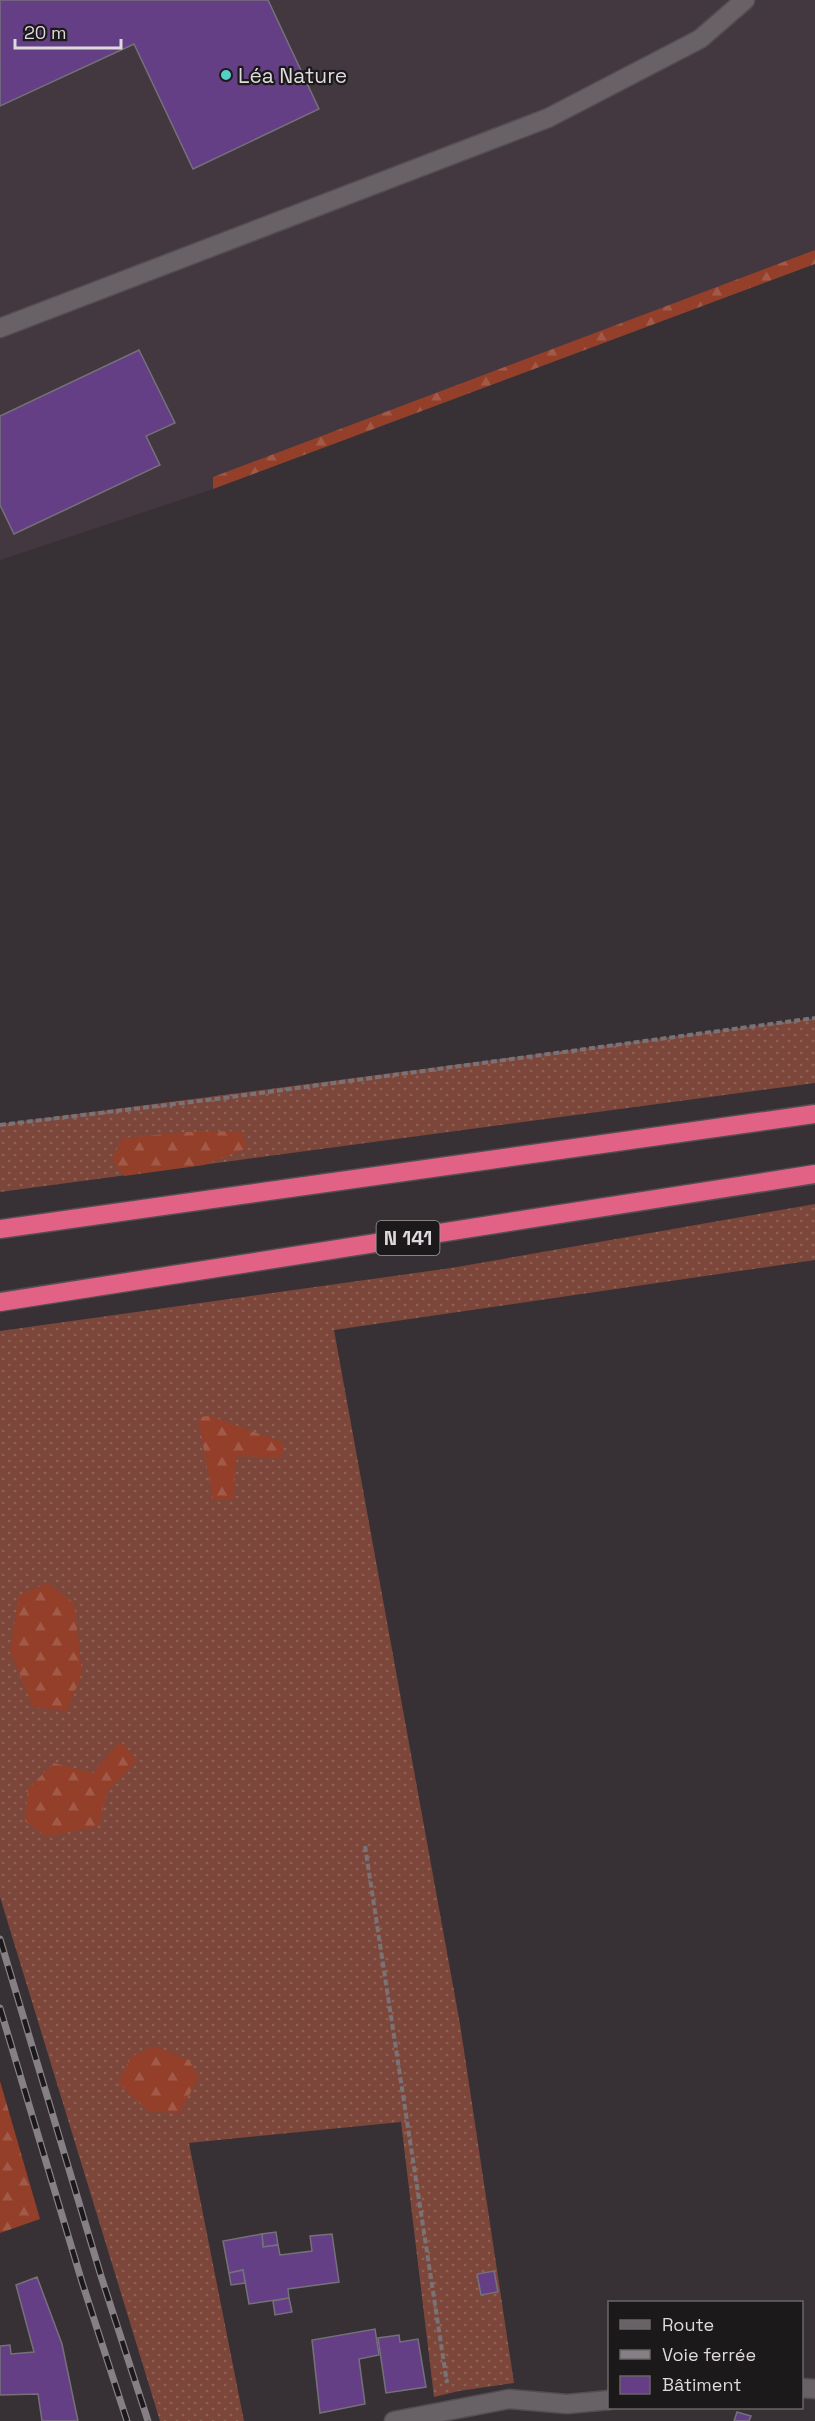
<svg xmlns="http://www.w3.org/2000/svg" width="815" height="2421" font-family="'Space Grotesk',sans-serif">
<defs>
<pattern id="grass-dots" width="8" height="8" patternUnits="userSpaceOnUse" patternTransform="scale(1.5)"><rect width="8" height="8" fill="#7c473a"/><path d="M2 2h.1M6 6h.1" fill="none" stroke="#8e6156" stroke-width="1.8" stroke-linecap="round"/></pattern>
<pattern id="forest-firs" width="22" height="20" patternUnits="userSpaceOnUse" patternTransform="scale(1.5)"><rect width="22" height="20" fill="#933f2a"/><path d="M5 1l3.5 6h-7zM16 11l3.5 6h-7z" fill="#a25a48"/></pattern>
</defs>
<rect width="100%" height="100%" fill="#373035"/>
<polygon fill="#443840" points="0,0 815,0 815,261 213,489 0,560"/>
<g fill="url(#grass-dots)">
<polygon points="815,1018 815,1083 0,1192 0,1124"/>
<polygon points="815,1204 815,1260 334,1330 460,2024 514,2383 459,2391 434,2397 401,2122 189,2143 244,2421 160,2421 0,1897 0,1331 451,1268"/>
</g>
<g fill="url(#forest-firs)">
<polygon points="815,250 815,264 213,489 213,477"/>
<polygon points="242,1131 247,1148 204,1165 124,1176 112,1160 122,1138 186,1132"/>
<polygon points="210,1416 284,1443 281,1458 237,1456 233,1500 213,1500 198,1417"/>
<polygon points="48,1583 74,1603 82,1673 67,1711 33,1707 10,1651 19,1595"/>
<polygon points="120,1741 137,1760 107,1792 99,1826 46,1837 25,1821 28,1789 54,1763 93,1773"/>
<polygon points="155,2046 189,2060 199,2077 179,2113 148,2111 118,2083 131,2057"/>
<polygon points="0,2081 40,2219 0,2233"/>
</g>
<g fill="#653f86" stroke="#757179" stroke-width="1.5">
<polygon points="0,0 268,0 319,109 193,169 134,44 0,106"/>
<polygon points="139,350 175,423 146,436 160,465 14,534 0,505 0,416"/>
<polygon points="276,2232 278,2245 263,2247 262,2234"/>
<polygon points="262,2234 263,2247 278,2245 280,2255 312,2251 310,2236 332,2234 339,2282 288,2289 289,2298 249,2304 243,2270 229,2273 223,2241"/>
<polygon points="243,2270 245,2283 231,2285 229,2273"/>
<polygon points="494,2271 498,2292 481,2295 477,2274"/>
<polygon points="37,2277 62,2344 78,2421 42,2421 38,2394 0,2395 0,2346 10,2345 11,2354 34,2352 16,2285"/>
<polygon points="289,2298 292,2312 275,2315 273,2301"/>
<polygon points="375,2329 379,2355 359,2359 365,2404 320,2413 312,2340"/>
<polygon points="399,2335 400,2342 418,2339 426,2387 386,2393 378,2338"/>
<polygon points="737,2412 751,2416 749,2421 734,2421"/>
</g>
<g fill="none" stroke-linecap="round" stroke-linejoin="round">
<g stroke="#544e52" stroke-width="21">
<g id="minor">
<polyline points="0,328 548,118 700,39 745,0"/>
<polyline points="802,2388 815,2389"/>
<polyline points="394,2421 509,2399 567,2404 610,2400"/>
</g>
</g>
<g stroke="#544e52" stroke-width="21">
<g id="highway">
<polyline points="0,1229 815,1114"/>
<polyline points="0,1302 815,1174"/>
</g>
</g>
<g stroke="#797377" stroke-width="4" stroke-dasharray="6 3" stroke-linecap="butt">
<polyline points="0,1125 216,1099 815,1018"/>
<polyline points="365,1846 447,2383"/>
</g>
<use href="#minor" stroke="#686166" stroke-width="18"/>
<use href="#highway" stroke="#e16284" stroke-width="18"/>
<g stroke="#868084" stroke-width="7">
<g id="rail">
<polyline points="0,1939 101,2276 148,2421"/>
<polyline points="0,2008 82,2282 127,2421"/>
</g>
</g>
<use href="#rail" stroke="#1c191b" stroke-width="4.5" stroke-dasharray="14" stroke-linecap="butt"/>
</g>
<circle fill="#55cec6" stroke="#1c191b" stroke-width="2" cx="226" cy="75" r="6"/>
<g text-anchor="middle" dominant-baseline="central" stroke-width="4.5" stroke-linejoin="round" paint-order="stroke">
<rect fill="#1c191b" stroke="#a49fa2" stroke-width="1.5" x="376.5" y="1221" width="63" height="34" rx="4.5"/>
<g font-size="20" font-weight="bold" fill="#ded9dc">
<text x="408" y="1238">N 141</text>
</g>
<g font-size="21" fill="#ded9dc" stroke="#1c191b" text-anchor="start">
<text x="238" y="75">Léa Nature</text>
</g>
</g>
<rect x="608" y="2301" width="195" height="108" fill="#1c191b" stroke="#6a6668" stroke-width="1.5"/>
<rect x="620" y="2320" width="30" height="9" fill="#686166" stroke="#6a6668" stroke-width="1.5"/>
<text x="662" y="2331" font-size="18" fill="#ded9dc">Route</text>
<rect x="620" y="2350" width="30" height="9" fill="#868084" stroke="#6a6668" stroke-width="1.5"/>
<text x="662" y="2361" font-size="18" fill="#ded9dc">Voie ferrée</text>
<rect x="620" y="2376" width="30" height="18" fill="#653f86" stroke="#6a6668" stroke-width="1.5"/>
<text x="662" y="2391" font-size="18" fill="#ded9dc">Bâtiment</text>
<path d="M15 39v9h106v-9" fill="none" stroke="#ded9dc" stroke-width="3"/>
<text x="24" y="39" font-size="18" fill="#ded9dc" stroke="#1c191b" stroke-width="4.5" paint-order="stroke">20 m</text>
</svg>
